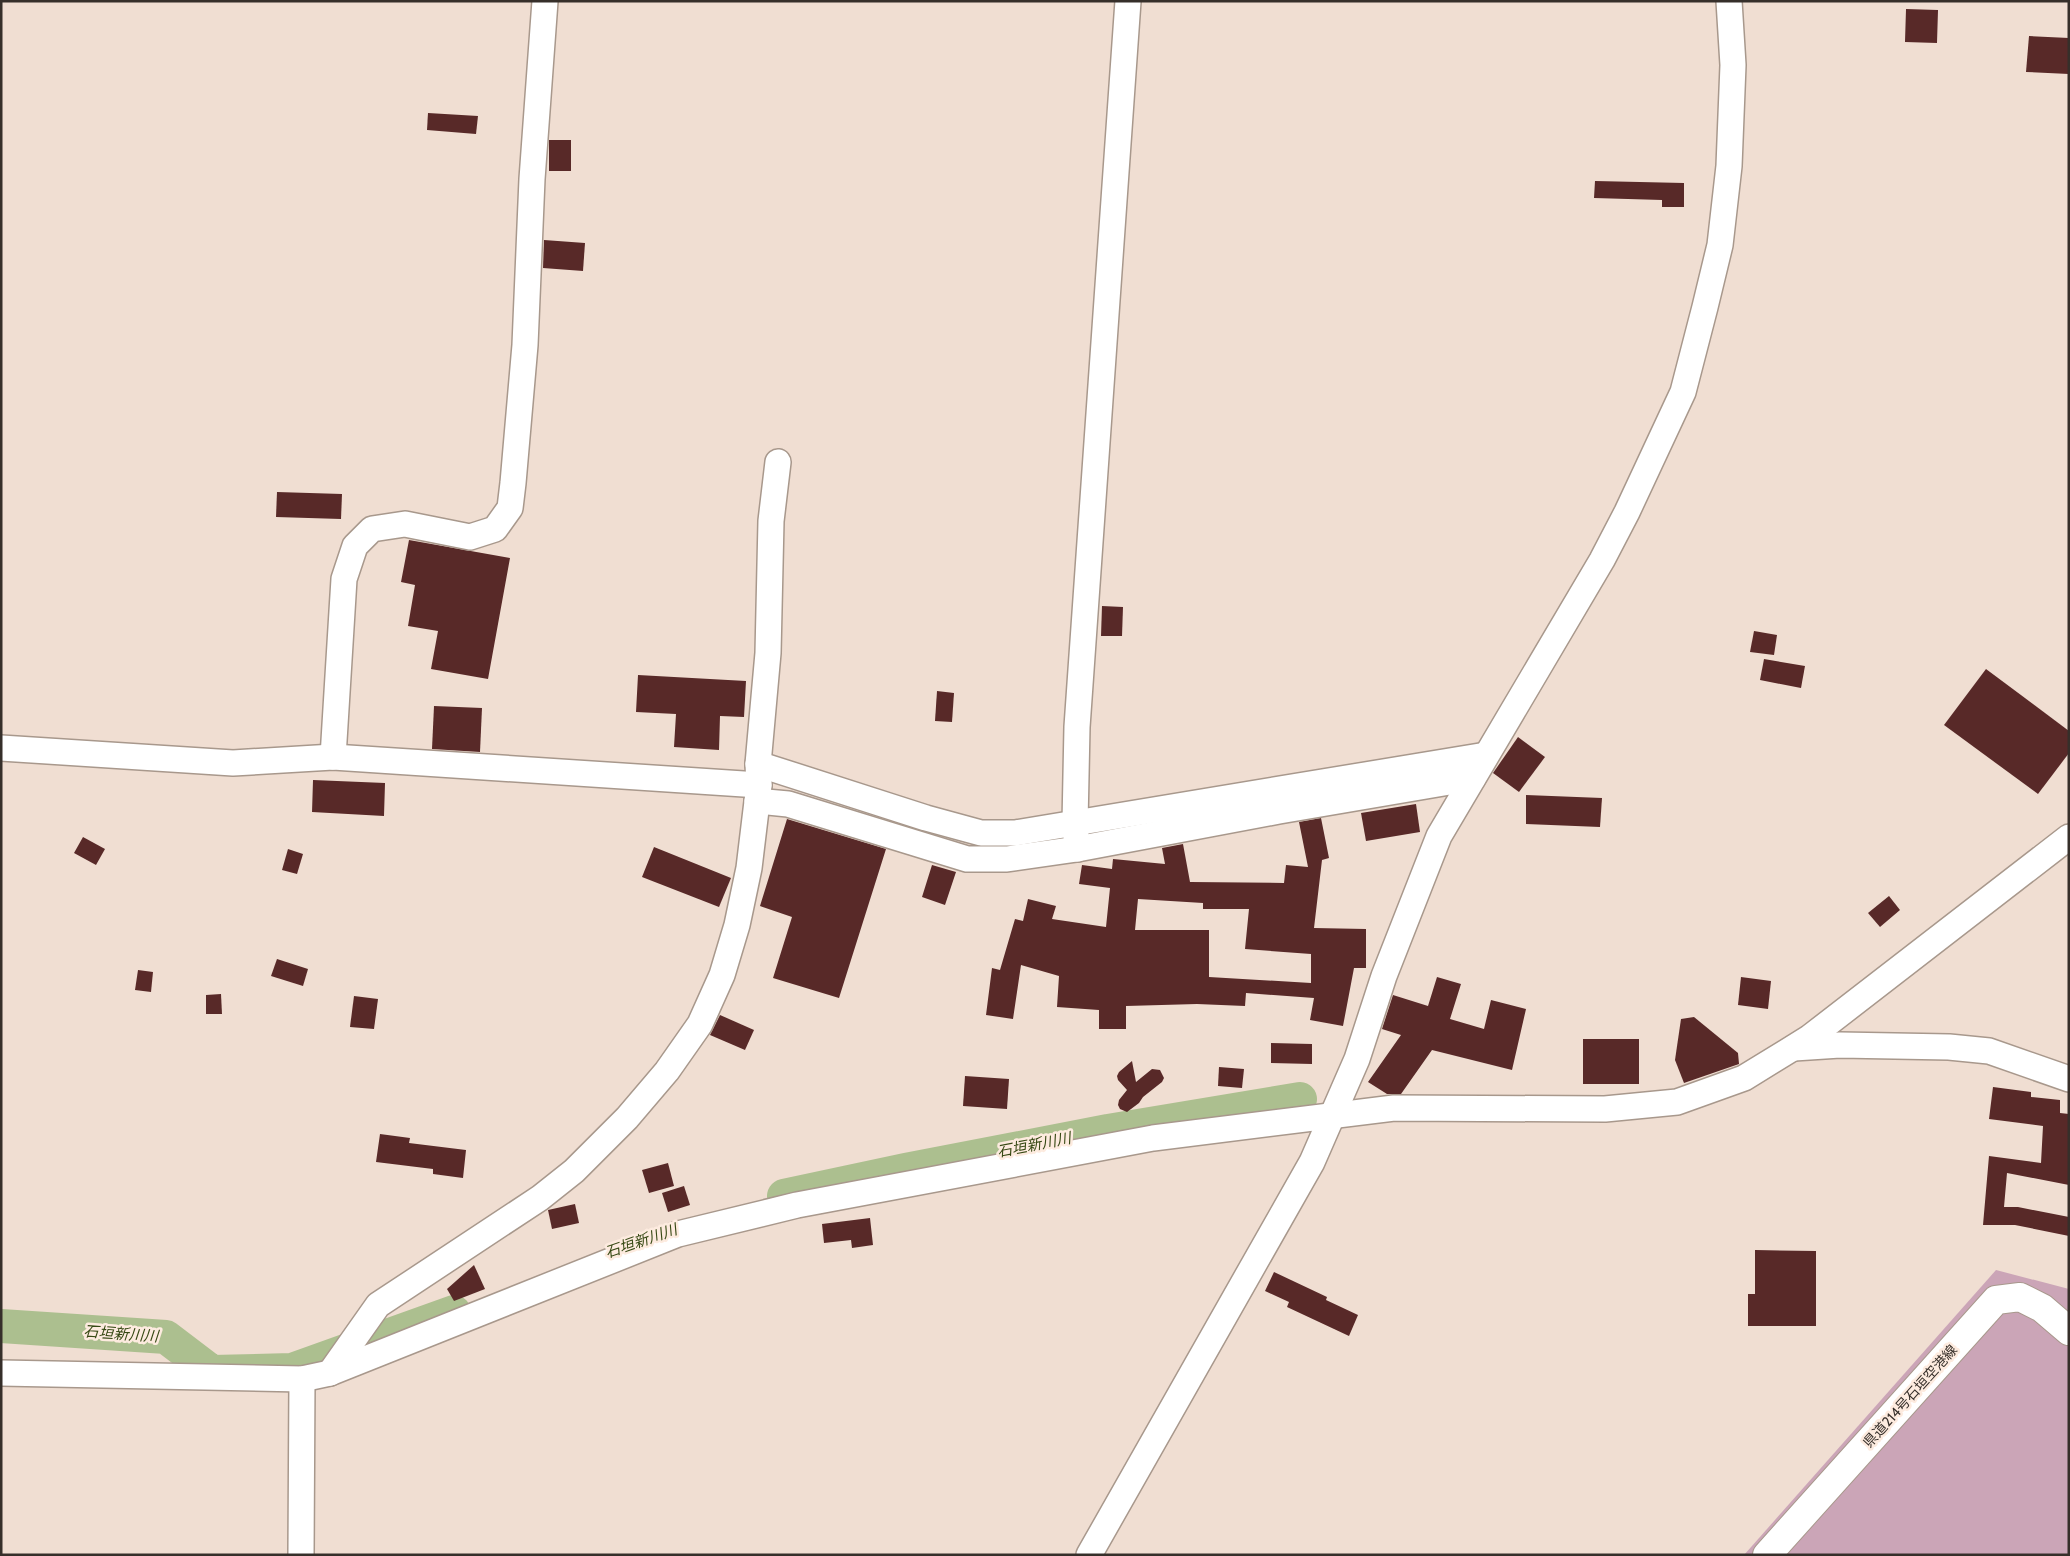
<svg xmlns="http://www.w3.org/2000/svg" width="2070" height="1556" font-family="Cabin,'Noto Sans JP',sans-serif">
<rect width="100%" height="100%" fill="#f0ded2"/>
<polygon fill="#cba5b7" points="1996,1270 2069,1289 2069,1555 1744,1555"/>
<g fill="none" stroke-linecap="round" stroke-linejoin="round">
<g stroke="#acbf8f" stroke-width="34">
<polyline points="784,1196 906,1170 1108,1131 1300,1099"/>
<polyline points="1,1326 166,1337 212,1372 292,1370 454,1312"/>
</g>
</g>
<g fill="#582928" fill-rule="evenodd">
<polygon points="1906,9 1938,10 1937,43 1905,42"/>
<polygon points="2029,36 2069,38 2069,74 2026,72"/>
<polygon points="428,113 478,116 476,134 427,130"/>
<rect x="549" y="140" width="22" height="31"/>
<polygon points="1595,181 1684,183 1684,207 1662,207 1662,200 1594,198"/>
<polygon points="544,240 585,243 583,271 543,268"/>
<polygon points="277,492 342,494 341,519 276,517"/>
<polygon points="409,540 510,558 488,679 431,669 438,631 408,626 415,585 401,582"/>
<polygon points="1102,606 1123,607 1122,636 1101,636"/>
<polygon points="1754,631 1777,635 1774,655 1750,652"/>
<polygon points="1764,659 1805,666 1801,688 1760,680"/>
<polygon points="1986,669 2069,731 2069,753 2038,794 1944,725"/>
<polygon points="638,675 746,681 744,717 720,716 719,750 674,747 676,714 636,712"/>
<polygon points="937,691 954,693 952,722 935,721"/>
<polygon points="434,706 482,708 480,752 432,749"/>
<polygon points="1518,737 1545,757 1519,792 1493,773"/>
<polygon points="313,780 385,783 384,816 312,812"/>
<polygon points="1526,795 1602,798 1600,827 1526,824"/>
<polygon points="1416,804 1420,832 1366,841 1361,813"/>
<path d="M1321 818 1329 858 1322 860 1314 928 1366 929V968H1354L1343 1026 1310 1020 1314 998 1246 993 1245 1006 1197 1004 1126 1006V1029H1099V1010L1057 1007 1059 976 1021 965 1013 1019 986 1015 992 968 1000 970 1015 919 1023 921 1028 899 1056 906 1052 919 1106 927 1110 888 1079 884 1082 865 1112 869 1113 859 1165 864 1162 848 1183 844 1190 882 1284 883 1286 865 1308 867 1299 822ZM1138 899 1203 903V909H1249L1245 949 1311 954V983L1209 977V930H1135Z"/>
<polygon points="787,819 886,849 839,998 773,978 792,917 760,906"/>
<polygon points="83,837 105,849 96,865 74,853"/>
<polygon points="654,847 731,878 719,907 642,877"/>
<polygon points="288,849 303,854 297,874 282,870"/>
<polygon points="932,865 956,872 945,905 922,897"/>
<polygon points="1889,896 1900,910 1880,927 1868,913"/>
<polygon points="277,959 308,969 303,986 271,976"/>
<polygon points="138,970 153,972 151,992 135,990"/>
<polygon points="1437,977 1461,984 1450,1019 1484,1029 1491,1000 1526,1009 1512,1070 1432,1050 1401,1094 1387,1094 1368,1082 1401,1035 1382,1029 1393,995 1428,1006"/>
<polygon points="1741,977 1771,981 1768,1009 1738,1005"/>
<polygon points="221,994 222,1014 206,1014 206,995"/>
<polygon points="354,996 378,999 374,1029 350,1027"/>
<polygon points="720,1015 754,1030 745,1050 710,1035"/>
<polygon points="1694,1017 1738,1053 1739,1064 1684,1083 1675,1060 1681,1019"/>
<rect x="1583" y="1039" width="56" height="45"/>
<polygon points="1271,1043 1312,1044 1312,1064 1271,1063"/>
<polygon points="1132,1061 1136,1082 1152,1069 1160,1070 1164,1078 1162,1082 1143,1097 1139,1103 1127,1112 1120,1109 1118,1105 1119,1100 1127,1090 1118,1080 1117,1076 1119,1072"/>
<polygon points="1219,1067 1244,1069 1242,1088 1218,1086"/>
<polygon points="965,1076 1009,1079 1007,1109 963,1106"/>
<polygon points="1993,1087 2031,1092 2031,1097 2060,1100 2060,1113 2069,1114 2069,1185 2007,1173 2004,1207 2018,1207 2069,1217 2069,1236 2015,1225 1983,1225 1989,1156 2041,1163 2043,1126 1989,1119"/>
<polygon points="380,1134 410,1138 409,1143 466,1150 463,1178 433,1174 433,1169 376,1162"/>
<polygon points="668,1163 674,1186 649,1193 642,1170"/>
<polygon points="684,1186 690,1205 668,1212 662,1193"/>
<polygon points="575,1204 579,1223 552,1229 548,1210"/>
<polygon points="870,1218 873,1245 852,1248 851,1240 824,1243 822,1224"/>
<polygon points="1755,1250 1816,1251 1816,1326 1748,1326 1748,1294 1755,1294"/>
<polygon points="474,1265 485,1289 454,1301 447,1289"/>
<polygon points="1274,1272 1327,1297 1326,1300 1358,1315 1349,1336 1287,1307 1289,1302 1265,1291"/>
</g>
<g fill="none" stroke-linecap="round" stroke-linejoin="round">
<g stroke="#a8988c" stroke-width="28">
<g id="minor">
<polyline points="1,748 233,763 333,757 759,785"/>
<polyline points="333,757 344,579 355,546 372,529 405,524 470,537 495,529 510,508 513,483 525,345 532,179 545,1"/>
<polyline points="758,764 926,818 981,833 1015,833 1486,755"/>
<polyline points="757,801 788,804 967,859 1007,859 1077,849 1279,811 1473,778"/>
<polyline points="1077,849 1075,823 1077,727 1128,1"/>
<polyline points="1794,1048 1840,1045 1949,1047 1989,1051 2069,1079"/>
<polyline points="1,1373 302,1379 330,1373 678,1234 797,1205 1153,1138 1394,1108 1605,1109 1677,1102 1744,1078 1809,1038 2069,837"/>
<polyline points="330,1373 378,1305 540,1198 574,1171 627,1118 667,1071 700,1024 722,975 737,925 749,868 759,785 758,764 768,653 771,521 778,462"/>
<polyline points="301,1555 302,1379"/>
<polyline points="1089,1555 1312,1162 1357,1059 1384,976 1439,836 1602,560 1627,512 1683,392 1705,307 1720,245 1729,166 1733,65 1729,1"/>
</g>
</g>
<g stroke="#a8988c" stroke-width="30">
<polyline id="major" points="1767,1555 1996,1300 2020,1297 2042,1308 2069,1331"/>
</g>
<use href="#minor" stroke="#fff" stroke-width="25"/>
<use href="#major" stroke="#fff" stroke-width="28"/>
</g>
<g text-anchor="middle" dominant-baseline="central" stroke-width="5" stroke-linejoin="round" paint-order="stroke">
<g font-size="14" fill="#362f2a" stroke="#fdebdf">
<text transform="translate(1910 1396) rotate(-48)">県道214号石垣空港線</text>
</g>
<g font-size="15" font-style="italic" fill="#364813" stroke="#fdebdf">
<text transform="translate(1034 1145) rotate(-11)">石垣新川川</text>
<text transform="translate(641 1241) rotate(-19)">石垣新川川</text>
<text transform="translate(121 1334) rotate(4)">石垣新川川</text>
</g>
</g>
<rect width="2070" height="1556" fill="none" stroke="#362f2a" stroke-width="5"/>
</svg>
